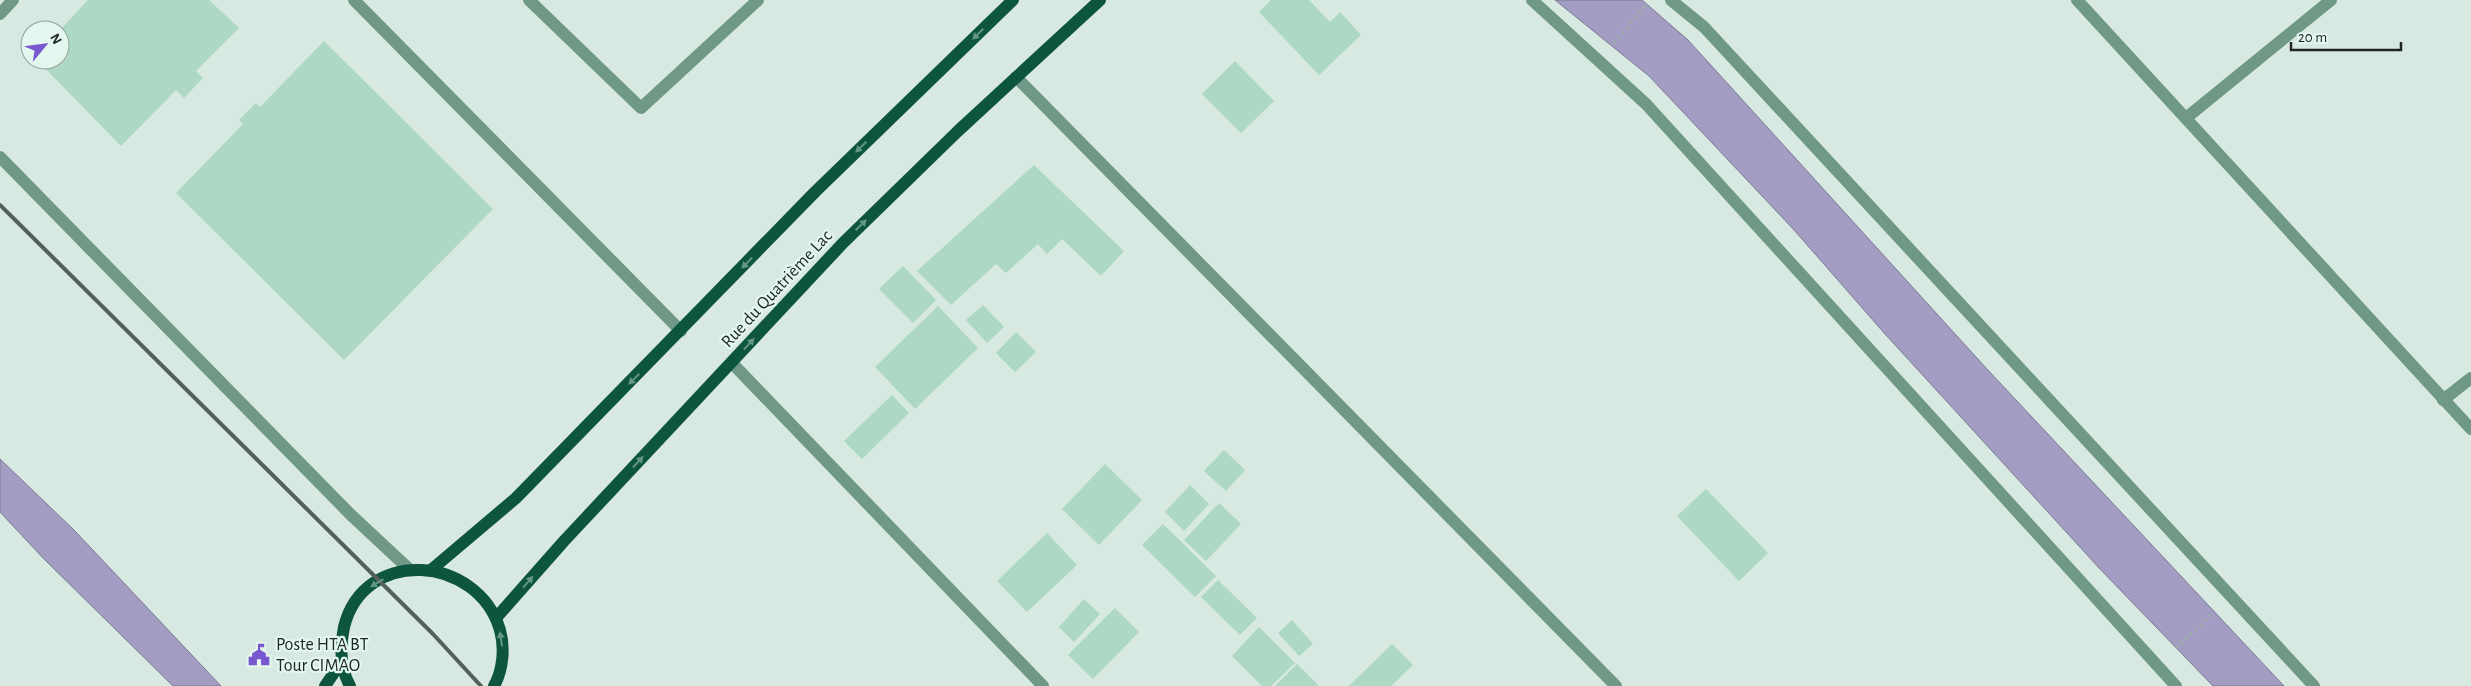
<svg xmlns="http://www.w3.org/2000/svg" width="2471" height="686" font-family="'Alegreya Sans',sans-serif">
<rect width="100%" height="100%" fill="#d7e9e1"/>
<g fill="#a39dc3" stroke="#7b7993">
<polygon points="1555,0 1642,0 1688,40 1986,368 2284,686 2213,686 2100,569 1885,334 1795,231 1649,76"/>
<polygon points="0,459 74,530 221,686 173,686 44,559 0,512"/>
</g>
<g fill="#acd8c4">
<polygon points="88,0 209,0 239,28 196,71 203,78 184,98 176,90 121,146 37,60 60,60 60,30"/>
<polygon points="1271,0 1309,0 1330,22 1340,12 1361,35 1319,75 1259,12"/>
<polygon points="324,41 493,209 344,360 176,193 243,124 239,120 256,103 260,107"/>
<polygon points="1235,61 1274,101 1241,133 1202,94"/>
<polygon points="1034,165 1124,251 1101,276 1062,239 1047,254 1038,244 1006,273 996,264 951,305 917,271"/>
<polygon points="903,266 936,300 913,323 879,289"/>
<polygon points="983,305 1004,327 987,343 966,320"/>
<polygon points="938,306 978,348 915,409 875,367"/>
<polygon points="1016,332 1036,352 1015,372 996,353"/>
<polygon points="892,395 909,413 862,459 844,441"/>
<polygon points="1224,450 1245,470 1226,491 1204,471"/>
<polygon points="1105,464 1142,500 1099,545 1062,509"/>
<polygon points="1190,485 1209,504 1184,531 1165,512"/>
<polygon points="1706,489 1768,553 1739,581 1677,516"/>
<polygon points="1219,503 1241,524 1206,561 1184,540"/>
<polygon points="1163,524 1216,576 1195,597 1142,545"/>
<polygon points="1047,533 1077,565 1027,612 997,581"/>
<polygon points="1218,580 1257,618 1240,635 1201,597"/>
<polygon points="1084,599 1100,614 1074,642 1059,627"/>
<polygon points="1115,608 1139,632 1093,679 1068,655"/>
<polygon points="1292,620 1313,644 1299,656 1278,633"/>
<polygon points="1259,627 1295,663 1271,686 1262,686 1232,656"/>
<polygon points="1392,644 1413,665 1391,686 1349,686"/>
<polygon points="1297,664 1319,686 1275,686"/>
</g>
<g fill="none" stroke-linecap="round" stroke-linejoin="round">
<g stroke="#9eada6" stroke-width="3" stroke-dasharray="2.5 4" stroke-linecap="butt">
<polyline points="1614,43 1646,5"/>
<polyline points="2176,648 2213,613"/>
</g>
<g stroke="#709887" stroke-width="12">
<polyline points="354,0 681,331"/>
<polyline points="529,0 641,108 758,0"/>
<polyline points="1532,0 1646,104 2176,686"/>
<polyline points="1671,0 1704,27 2314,686"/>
<polyline points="2077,0 2471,429"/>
<polyline points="0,14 13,0"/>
<polyline points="1016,77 1616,686"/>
<polyline points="2186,118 2331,0"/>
<polyline points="0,157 350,514 410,570"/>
<polyline points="732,363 1043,686"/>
<polyline points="2443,400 2471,378"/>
</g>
<g stroke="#0e553f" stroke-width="12">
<polyline points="431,570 516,498 815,192 1013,0"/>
<polyline points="496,618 564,541 843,243 958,131 1100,0"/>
<polyline points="325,686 342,661"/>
<path d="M350 686C340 668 340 646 344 627 364 546 478 555 500 630 505 648 503 670 494 686"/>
</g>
<polyline stroke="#55605b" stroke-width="4" points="0,205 433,634 481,686"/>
</g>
<defs><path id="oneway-solid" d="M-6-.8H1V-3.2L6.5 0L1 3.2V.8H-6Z" transform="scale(1.25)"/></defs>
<g fill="#649685">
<use href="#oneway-solid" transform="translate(978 34) rotate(136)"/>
<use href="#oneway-solid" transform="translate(861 147) rotate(136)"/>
<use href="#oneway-solid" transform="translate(861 225) rotate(-44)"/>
<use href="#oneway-solid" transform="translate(747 263) rotate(134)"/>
<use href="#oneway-solid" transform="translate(749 344) rotate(-47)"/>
<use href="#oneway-solid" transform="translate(634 379) rotate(135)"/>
<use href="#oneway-solid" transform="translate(638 462) rotate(-47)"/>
<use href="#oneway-solid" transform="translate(528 582) rotate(-49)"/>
<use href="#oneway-solid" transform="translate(377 583) rotate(149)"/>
<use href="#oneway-solid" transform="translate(501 639) rotate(-98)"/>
</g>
<defs>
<g id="civic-bare" transform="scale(1.725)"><path d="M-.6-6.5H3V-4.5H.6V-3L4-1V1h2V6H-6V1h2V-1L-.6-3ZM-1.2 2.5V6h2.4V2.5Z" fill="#7857d1" stroke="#e4f7ee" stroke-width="2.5" paint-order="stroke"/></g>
</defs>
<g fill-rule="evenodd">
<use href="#civic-bare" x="259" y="655"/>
</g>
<g text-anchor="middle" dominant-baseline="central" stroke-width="4.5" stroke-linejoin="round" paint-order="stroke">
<g font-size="18" fill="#1e2522" stroke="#e4f7ee">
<text transform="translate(777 289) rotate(-47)">Rue du Quatrième Lac</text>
</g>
<g font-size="18" fill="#1e2522" stroke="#e4f7ee" text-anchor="start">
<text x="276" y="645">Poste HTA BT<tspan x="276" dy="21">Tour CIMAO</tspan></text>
</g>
</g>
<g transform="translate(45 45) rotate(61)"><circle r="24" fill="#e4f7ee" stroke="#95a39c"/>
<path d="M0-4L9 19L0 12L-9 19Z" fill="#7857d1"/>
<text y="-8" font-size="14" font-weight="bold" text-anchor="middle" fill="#1e2522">N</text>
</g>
<path d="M2291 42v8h110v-8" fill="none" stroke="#1e2522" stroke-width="2.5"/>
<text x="2298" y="42" font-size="15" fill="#1e2522" stroke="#e4f7ee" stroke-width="4" paint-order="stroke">20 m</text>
</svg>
